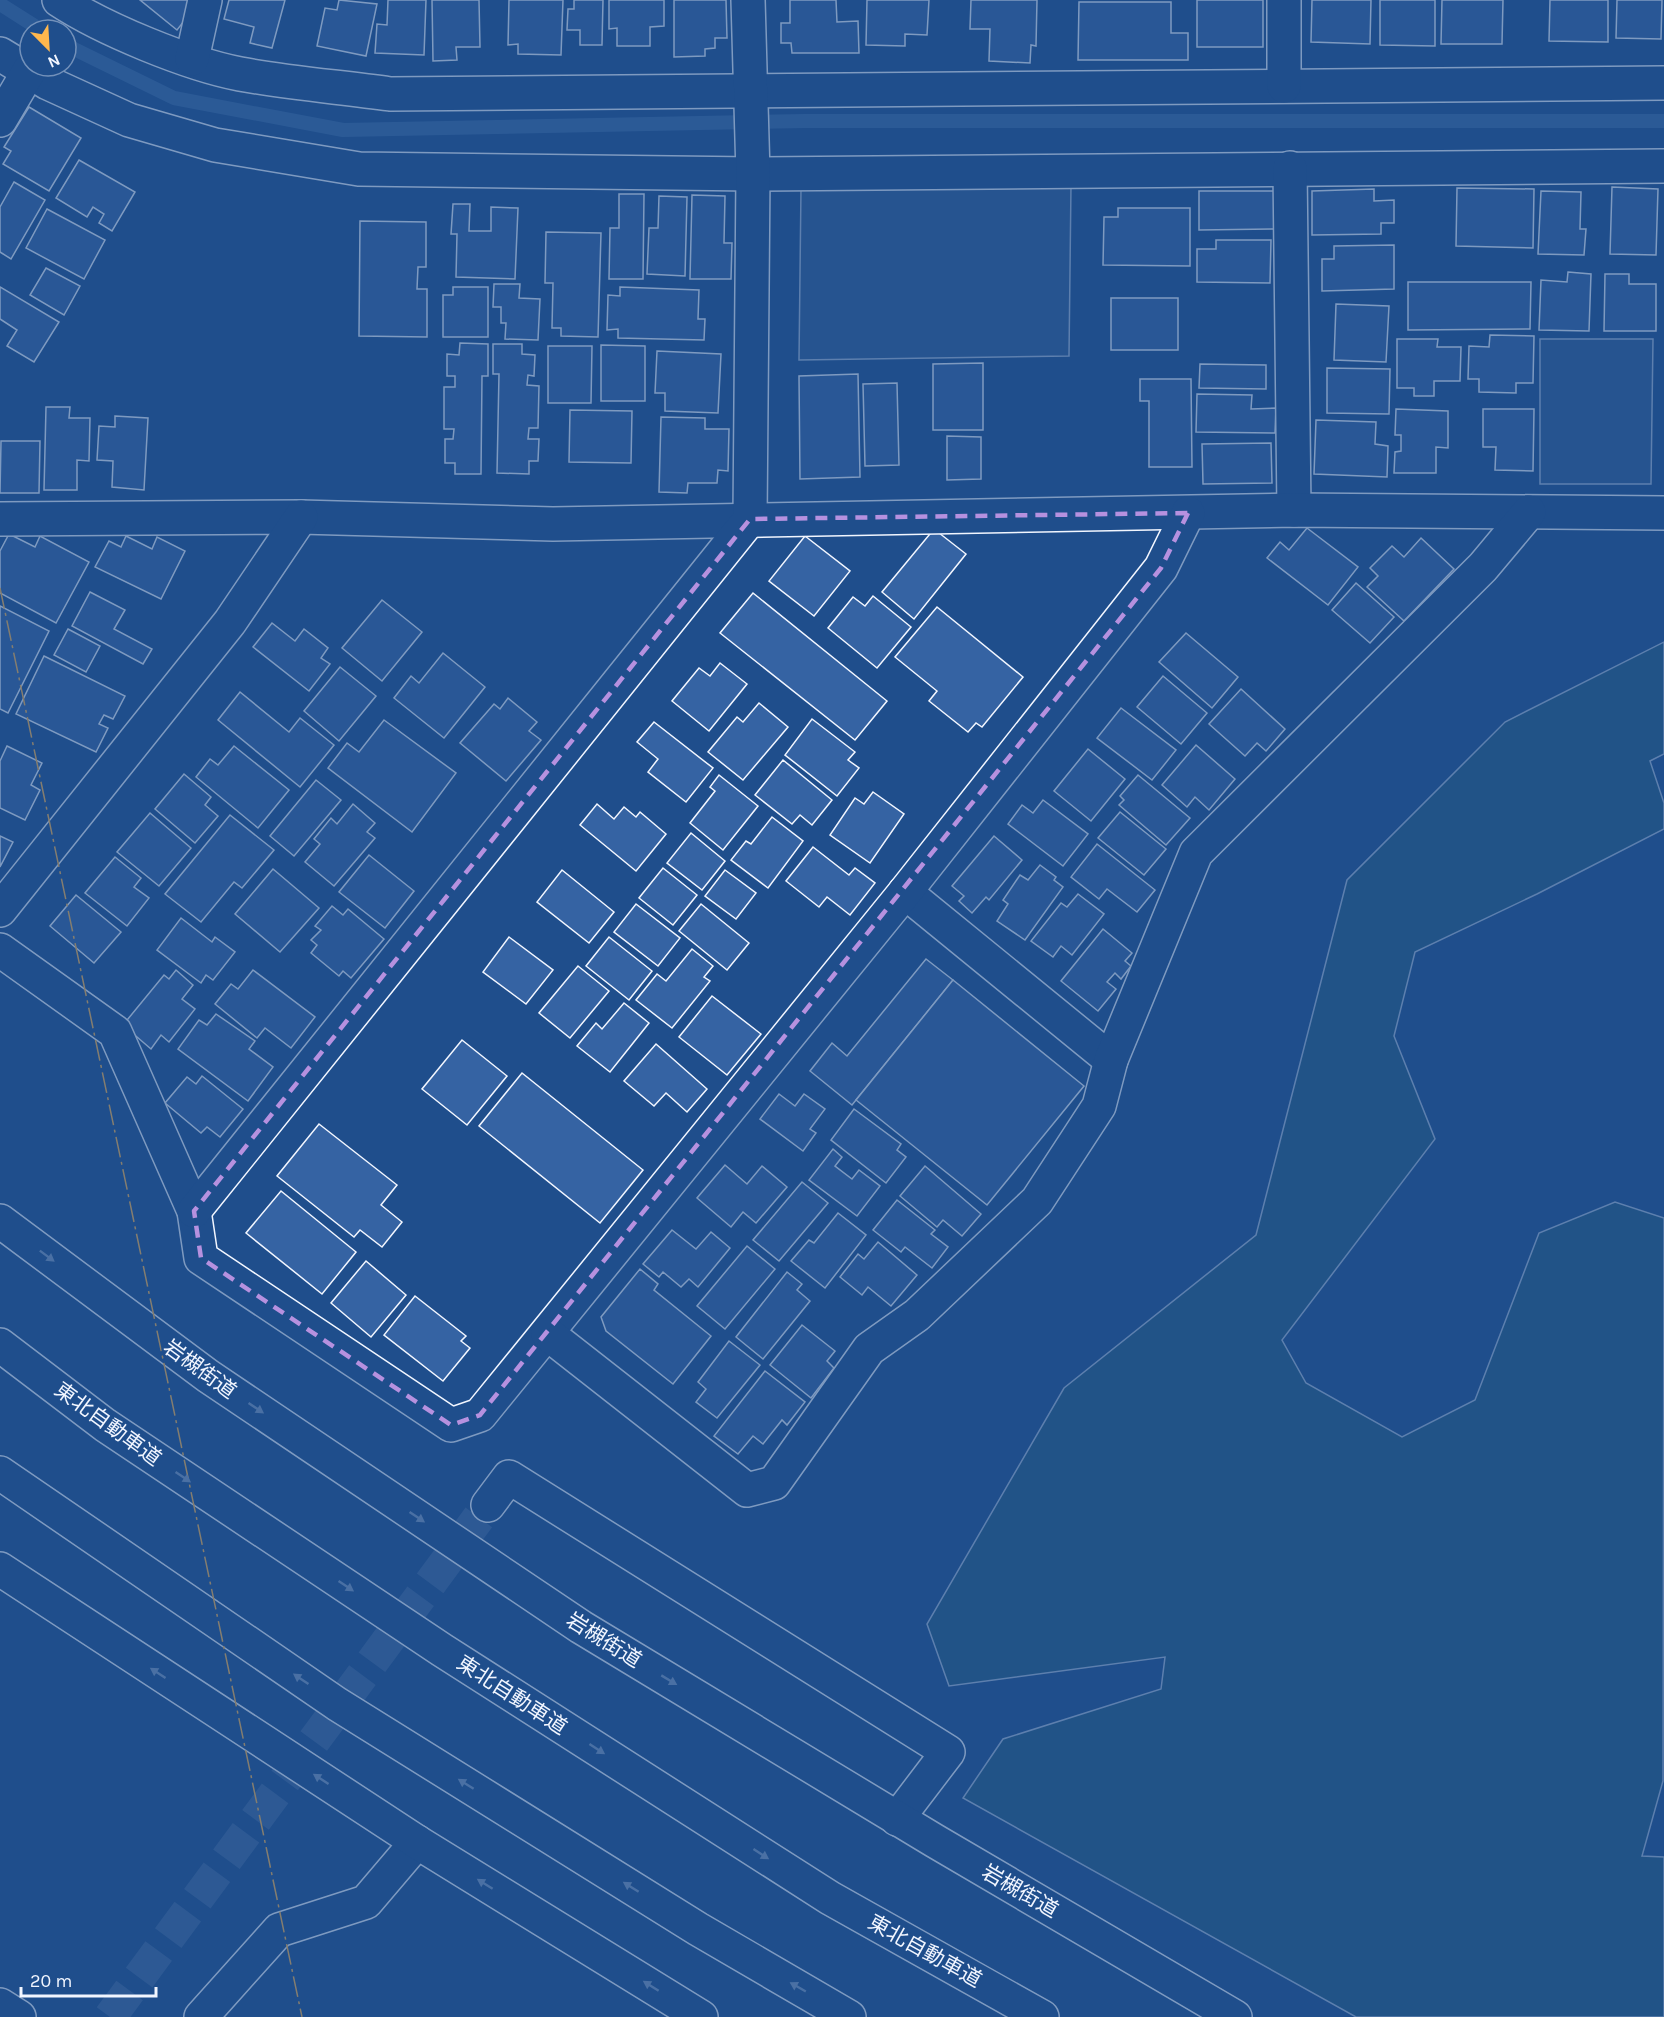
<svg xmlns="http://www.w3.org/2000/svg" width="1664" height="2017" font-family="Karla,'Noto Sans JP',sans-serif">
<rect width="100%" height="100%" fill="#1f4e8c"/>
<polygon fill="#245a82" stroke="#a8bbd7" stroke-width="1.5" points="1664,642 1664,754 1650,761 1664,803 1664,829 1537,894 1415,952 1394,1036 1435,1139 1282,1340 1306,1383 1402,1437 1475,1400 1539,1233 1615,1202 1664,1218 1663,1781 1642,1856 1664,1857 1664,2017 1356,2017 963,1798 1003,1739 1161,1689 1165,1657 949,1686 927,1624 1064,1388 1256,1235 1347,880 1505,722"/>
<g fill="#305b95" stroke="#a8bbd7" stroke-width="1.5">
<polygon points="1071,185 1069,356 799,360 801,188"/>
<polygon points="1540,339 1653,339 1651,484 1540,484"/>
</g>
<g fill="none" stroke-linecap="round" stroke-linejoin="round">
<g stroke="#3b69a3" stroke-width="14">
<polyline points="0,4 41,30"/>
<polyline points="66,45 174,98 343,130 806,121 1664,121"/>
</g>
</g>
<g fill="#3563a3" stroke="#f2f6ff" stroke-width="1.5">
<polygon points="140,0 192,0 192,11 177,30"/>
<polygon points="229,0 285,0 272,48 250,43 254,27 224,19"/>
<polygon points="339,0 377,4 366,56 317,46 325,8 337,10"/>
<polygon points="388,0 426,0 424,55 375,53 377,24 387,25"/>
<polygon points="432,0 479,0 480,47 456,47 457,60 433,61"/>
<polygon points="509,0 563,0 561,55 518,54 518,44 508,45"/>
<polygon points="574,0 603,0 602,45 580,45 580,30 567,30 568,9 574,9"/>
<polygon points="609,0 664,0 664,26 650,27 650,46 617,46 617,28 609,29"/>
<polygon points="674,0 726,0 727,38 715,38 715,48 705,49 705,56 674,57"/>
<polygon points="790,0 836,0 837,22 858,21 859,53 792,53 791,43 781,43 781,23 790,23"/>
<polygon points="867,0 929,0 927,35 905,34 905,46 866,45"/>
<polygon points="971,0 1037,0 1036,46 1031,45 1030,63 989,61 990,29 970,29"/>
<rect x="1197" y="0" width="66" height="47"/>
<polygon points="1312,0 1371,0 1370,44 1311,42"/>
<polygon points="1380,0 1435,0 1435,46 1380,45"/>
<polygon points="1442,0 1503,0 1502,44 1441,44"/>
<polygon points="1550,0 1608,0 1608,42 1549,41"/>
<polygon points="1617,0 1662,0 1661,39 1616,38"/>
<polygon points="1079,2 1171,2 1171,33 1188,33 1188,60 1078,60"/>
<polygon points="29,107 81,138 49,191 3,164 11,151 4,147"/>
<polygon points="79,160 135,192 112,231 99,223 104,214 93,207 87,217 56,198"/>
<polygon points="14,182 45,200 11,259 0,252 0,207"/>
<polygon points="1612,187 1658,189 1656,255 1610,254"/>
<polygon points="1457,188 1534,189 1533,248 1456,246"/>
<polygon points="1374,189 1374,201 1394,200 1394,223 1381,223 1381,234 1312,235 1312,191"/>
<polygon points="1199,191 1277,191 1277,229 1199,230"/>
<polygon points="1541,191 1581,192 1580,229 1586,229 1584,255 1538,254"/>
<polygon points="619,194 644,194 643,279 609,279 610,228 619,228"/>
<polygon points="692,195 725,196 724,243 732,243 731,279 690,279"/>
<polygon points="659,196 687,197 685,276 647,274 649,228 658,228"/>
<polygon points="453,204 470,204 469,231 491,231 491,207 518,208 515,279 456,277 457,234 451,234"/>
<polygon points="1118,208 1190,208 1190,266 1103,265 1104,217 1118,217"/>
<polygon points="47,209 105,240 84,279 26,248"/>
<polygon points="360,221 426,222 426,267 418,267 417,289 427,289 427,337 359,336"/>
<polygon points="546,232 601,233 598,337 561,336 561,328 552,328 553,283 545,283"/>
<polygon points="1216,240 1271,240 1270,283 1197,282 1197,249 1216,249"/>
<polygon points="1394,245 1394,289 1322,291 1322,259 1334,259 1334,246"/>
<polygon points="46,268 80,286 64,315 30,295"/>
<polygon points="1568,272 1591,274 1589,331 1539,330 1541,280 1567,282"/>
<polygon points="1605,274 1629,274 1629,284 1656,284 1656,331 1604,331"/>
<polygon points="1408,282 1531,282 1530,329 1408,330"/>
<polygon points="494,284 520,284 519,298 540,299 538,340 505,339 506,323 501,323 501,307 493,307"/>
<polygon points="0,287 59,322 34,362 7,346 17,330 0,319"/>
<polygon points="453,287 488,287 488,337 443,337 443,295 453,295"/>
<polygon points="620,287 699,290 698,319 705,319 704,340 618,338 618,329 607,330 608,295 620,296"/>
<rect x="1111" y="298" width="67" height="52"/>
<polygon points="1336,304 1389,306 1386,362 1334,360"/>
<polygon points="1490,335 1534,336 1533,383 1516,383 1516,393 1479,392 1479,379 1468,379 1469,346 1489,347"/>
<polygon points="1397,339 1438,339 1437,347 1461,347 1460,381 1434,381 1434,396 1414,396 1414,388 1397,388"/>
<polygon points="460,343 488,344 488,376 482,376 481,474 455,474 455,463 445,463 445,439 453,439 454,429 444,429 444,387 455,387 455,376 447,376 447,354 459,355"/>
<polygon points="493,344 522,344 522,354 535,355 534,376 528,375 527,385 539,386 538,428 529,428 528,439 539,439 538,461 529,461 529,474 497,473 499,374 493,374"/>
<polygon points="601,345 645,346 645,401 601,401"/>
<polygon points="548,346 592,346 591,403 548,403"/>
<polygon points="657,351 721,354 718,413 665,411 665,393 655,393"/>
<polygon points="983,363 983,430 933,430 933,364"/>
<polygon points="1200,364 1266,365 1266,389 1199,388"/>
<polygon points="1327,368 1390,369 1389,414 1327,413"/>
<polygon points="858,374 860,477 800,479 799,376"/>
<polygon points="1140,379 1191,379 1192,467 1149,467 1149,401 1140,401"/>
<polygon points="897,383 899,465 865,466 863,384"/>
<polygon points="1197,394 1252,395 1251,409 1276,408 1275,433 1196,432"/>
<polygon points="46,407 70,407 69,418 90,418 89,461 77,460 77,490 44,490"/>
<polygon points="1396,409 1448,411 1448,448 1436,447 1436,473 1394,473 1395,452 1401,451 1401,435 1395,435"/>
<polygon points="1483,409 1534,409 1533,471 1495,470 1496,447 1483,447"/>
<polygon points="570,410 632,411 631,463 569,462"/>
<polygon points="115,416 148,418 144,490 112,487 113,461 97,460 99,426 115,427"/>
<polygon points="661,417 705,418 705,429 729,429 728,471 718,470 717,483 688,483 687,493 659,492"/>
<polygon points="1316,420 1376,422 1375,444 1388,446 1387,477 1314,474"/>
<polygon points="947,436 981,437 981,479 947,480"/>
<polygon points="1,441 40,441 39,493 0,493"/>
<polygon points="1271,443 1272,483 1203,484 1202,444"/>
<polygon points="1307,528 1358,567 1328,605 1267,558 1280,542 1289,550"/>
<polygon points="934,529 966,554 914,619 882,592"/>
<polygon points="9,534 35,547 40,536 89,562 56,623 0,593 0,551"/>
<polygon points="126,536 152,549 157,537 185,551 161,599 95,567 109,541 121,547"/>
<polygon points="805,536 850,571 814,616 769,581"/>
<polygon points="1421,538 1454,569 1404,621 1367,587 1378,576 1370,568 1392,546 1404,557"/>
<polygon points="1356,583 1394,617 1370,643 1332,610"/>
<polygon points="90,592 125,610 114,629 152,649 143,664 72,626"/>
<polygon points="753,593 887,701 855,740 720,633"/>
<polygon points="873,596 911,627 877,668 828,628 853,597 865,606"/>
<polygon points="382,600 422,632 382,681 342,648"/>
<polygon points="0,606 49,631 8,713 0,709"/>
<polygon points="937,607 1023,677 982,727 976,723 968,732 929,701 937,691 895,657"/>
<polygon points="272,623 295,641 304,629 328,648 321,658 330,664 309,691 253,647"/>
<polygon points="68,629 100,646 86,672 54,655"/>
<polygon points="1186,633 1238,677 1212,708 1159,662"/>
<polygon points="443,653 485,687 444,738 394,698 411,676 419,683"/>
<polygon points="44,656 125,696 113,719 104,715 99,724 108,728 96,752 16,714"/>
<polygon points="720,663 747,684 709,731 672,701 699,668 710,676"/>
<polygon points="340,667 376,696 339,741 304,711"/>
<polygon points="1163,676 1207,713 1181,744 1137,707"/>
<polygon points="1241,689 1285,729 1266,751 1257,743 1245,756 1209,724"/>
<polygon points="240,692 289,732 300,718 334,745 300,787 218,720"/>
<polygon points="508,698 537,722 529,731 541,740 506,781 460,743 494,704 500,709"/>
<polygon points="759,703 788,727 743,780 708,752 737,717 743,722"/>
<polygon points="1121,708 1176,750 1152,780 1097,738"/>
<polygon points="812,719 855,752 848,760 859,768 837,796 785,755"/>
<polygon points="384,720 456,773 412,832 328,768 347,743 359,752"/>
<polygon points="654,722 713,768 686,802 648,772 658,759 637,742"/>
<polygon points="1196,745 1235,779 1209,810 1195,797 1187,807 1162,785"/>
<polygon points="7,746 42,763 31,785 40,790 25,820 0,808 0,761"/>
<polygon points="234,746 289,790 258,828 196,777 210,759 218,765"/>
<polygon points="1088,749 1125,779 1091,821 1054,791"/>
<polygon points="783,760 832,800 812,825 800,815 792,824 755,795"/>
<polygon points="184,774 211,797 205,805 218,816 195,843 155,809"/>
<polygon points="719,775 758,806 723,850 690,823 715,791 710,787"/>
<polygon points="1138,775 1190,818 1166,845 1119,805 1124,800 1120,796"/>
<polygon points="316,780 341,800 294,856 270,836"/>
<polygon points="873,792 904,814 870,863 830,835 855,798 864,804"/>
<polygon points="1043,800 1088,834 1063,866 1008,824 1022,805 1033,813"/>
<polygon points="353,804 375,823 367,832 375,838 334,886 305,862 320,844 314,839 331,818 337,824"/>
<polygon points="597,804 614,819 624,807 636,817 640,812 666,834 636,871 580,825"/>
<polygon points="1120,812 1166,849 1144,875 1098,838"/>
<polygon points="150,813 191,848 159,886 117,852"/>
<polygon points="230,815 274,850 242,888 234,882 201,922 165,894"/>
<polygon points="772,817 803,841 768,888 731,860 746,841 751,844"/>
<polygon points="691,833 725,861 702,890 667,863"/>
<polygon points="0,836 13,842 0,867"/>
<polygon points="994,836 1022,860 989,900 986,897 972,913 959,901 964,896 952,886"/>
<polygon points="1097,844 1155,890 1137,912 1107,889 1099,899 1071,877"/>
<polygon points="813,847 849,875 855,868 875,883 850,915 827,897 819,907 786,881"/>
<polygon points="369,855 414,891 385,928 339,892"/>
<polygon points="115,857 141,878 134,887 149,898 127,926 85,893"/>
<polygon points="1040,865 1056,877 1054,880 1063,887 1025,940 997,921 1008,904 1003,900 1020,875 1028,880"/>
<polygon points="663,868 697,895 673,925 639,898"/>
<polygon points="273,869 319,908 280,952 235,914"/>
<polygon points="562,870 614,912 589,943 537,902"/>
<polygon points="725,870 756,893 736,919 705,896"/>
<polygon points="1078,894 1104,914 1072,955 1061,946 1053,957 1031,941 1061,903 1067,907"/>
<polygon points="76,895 121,932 94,963 50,926"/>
<polygon points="636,904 680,938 658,966 614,932"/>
<polygon points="701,904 749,943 727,970 679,931"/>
<polygon points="332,906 343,915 348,909 384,939 351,978 343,971 339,976 311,953 317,945 311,940 321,930 315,926"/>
<polygon points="181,918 212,942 215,937 235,952 213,980 206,975 201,983 157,950"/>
<polygon points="1103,929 1132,953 1125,961 1131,966 1121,979 1115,973 1107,982 1116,989 1098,1011 1061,981"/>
<polygon points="509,937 553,970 526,1004 483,972"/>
<polygon points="609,937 652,971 629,1000 586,966"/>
<polygon points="692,949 713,966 704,977 710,981 672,1028 636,1000 657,974 666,981"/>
<polygon points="926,959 953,980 852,1105 810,1071 832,1043 847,1056"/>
<polygon points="578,966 609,991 570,1038 539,1013"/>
<polygon points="176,970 193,985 182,999 195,1009 169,1042 161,1035 151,1049 123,1025 164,975 169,979"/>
<polygon points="253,970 315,1017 291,1048 265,1028 257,1038 215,1004 231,984 238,989"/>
<polygon points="953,980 1084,1086 987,1205 856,1100"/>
<polygon points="712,996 761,1034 727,1075 679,1037"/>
<polygon points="624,1003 649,1023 610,1072 577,1046 596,1023 602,1029"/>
<polygon points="216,1014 255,1041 249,1049 273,1067 248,1101 178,1049 199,1020 207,1025"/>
<polygon points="462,1040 507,1076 467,1125 422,1089"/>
<polygon points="656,1044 707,1089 687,1112 666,1093 654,1106 624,1081"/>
<polygon points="522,1073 643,1170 600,1223 479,1126"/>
<polygon points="202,1076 243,1109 220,1137 207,1127 201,1133 165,1103 187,1077 196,1084"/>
<polygon points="779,1094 795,1106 804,1094 825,1109 810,1129 816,1133 803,1151 760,1119"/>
<polygon points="854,1109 901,1144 897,1150 906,1157 886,1183 831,1140"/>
<polygon points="319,1124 397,1185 381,1205 402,1222 382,1247 360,1230 354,1237 277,1176"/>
<polygon points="833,1149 842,1157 835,1166 852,1179 859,1170 880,1186 857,1216 809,1180"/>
<polygon points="725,1165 747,1184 762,1166 787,1187 756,1223 743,1212 731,1227 697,1198"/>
<polygon points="925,1166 981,1214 962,1236 943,1220 937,1227 900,1196"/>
<polygon points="802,1182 828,1203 779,1261 753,1240"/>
<polygon points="281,1191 356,1252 322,1294 246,1233"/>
<polygon points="897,1200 935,1230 931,1234 948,1247 932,1268 905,1247 901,1252 873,1230"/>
<polygon points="838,1213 866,1235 825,1288 791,1261 809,1240 814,1243"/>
<polygon points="672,1230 696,1249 711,1232 730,1248 698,1287 689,1279 681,1287 663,1272 659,1277 643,1264"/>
<polygon points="878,1242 917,1275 891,1306 868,1287 862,1295 840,1277 858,1254 864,1259"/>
<polygon points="747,1246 775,1269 725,1329 697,1306"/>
<polygon points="366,1261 406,1295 371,1337 331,1303"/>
<polygon points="640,1269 658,1284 654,1290 711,1336 673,1384 606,1331 601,1317"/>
<polygon points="787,1272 802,1284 797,1290 810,1301 763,1359 736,1337"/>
<polygon points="415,1296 466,1336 461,1341 470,1348 443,1381 384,1335"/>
<polygon points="802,1325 835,1351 827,1361 834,1368 811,1398 770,1365"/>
<polygon points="729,1341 760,1365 717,1418 696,1402 706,1389 698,1382"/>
<polygon points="765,1371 805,1402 787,1425 782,1420 763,1444 753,1436 738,1454 714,1436"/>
</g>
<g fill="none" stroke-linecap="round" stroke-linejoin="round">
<polyline stroke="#3f679d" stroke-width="33" stroke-dasharray="33 16" stroke-linecap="butt" points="110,2017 488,1505"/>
<g stroke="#f2f6ff" stroke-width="36">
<g id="street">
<path d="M59 0C103 29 188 64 240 74 289 83 340 87 390 94L1664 83"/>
<polyline points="1284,0 1284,86"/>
<polyline points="0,54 48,83 129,120 215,145 359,169 753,174 1664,166"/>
<polyline points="192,59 205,0"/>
<polyline points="0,120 29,71"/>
<polyline points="1290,168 1294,510"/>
<polyline points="0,519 301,517 553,524 1294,510 1664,513"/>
<polyline points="905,892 1111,1060"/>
<polyline points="0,910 230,622 301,517"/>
<polyline points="0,950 115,1032 194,1211 201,1258 451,1425 480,1415 905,892 1161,568 1188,513"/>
<polyline points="194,1211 750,519 753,174 748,0"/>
<polyline points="548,1334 747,1490 774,1483 869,1349 917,1315 1037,1201 1099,1106 1111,1060 1196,853 1483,567 1529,512"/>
<polyline points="488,1505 509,1477 948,1752 897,1819"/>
<polyline points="0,2005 19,2017"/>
<polyline points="201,2017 279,1930 366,1902 417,1842"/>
</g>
</g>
<g stroke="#f2f6ff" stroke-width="36">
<g id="highway">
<polyline points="0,1221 208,1376 581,1627 935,1841 1235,2017"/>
<polyline points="0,1345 105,1425 442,1650 830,1898 1042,2017"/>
<polyline points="0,1473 337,1704 698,1929 849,2017"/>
<polyline points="0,1569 417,1842 701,2017"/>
</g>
</g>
<use href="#street" stroke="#1f4e8c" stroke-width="33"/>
<use href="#highway" stroke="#1f4e8c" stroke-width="33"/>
<polyline stroke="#ffb74d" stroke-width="1.5" stroke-dasharray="21 4.5 3 4.5" stroke-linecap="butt" points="0,588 302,2017"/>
</g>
<defs><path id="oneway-solid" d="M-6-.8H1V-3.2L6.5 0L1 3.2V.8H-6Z" transform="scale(1.5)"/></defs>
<g fill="#7e9ac0">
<use href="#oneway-solid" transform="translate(47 1256) rotate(37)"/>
<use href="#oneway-solid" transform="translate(256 1408) rotate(34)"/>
<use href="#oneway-solid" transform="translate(183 1477) rotate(34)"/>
<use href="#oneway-solid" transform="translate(417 1517) rotate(34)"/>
<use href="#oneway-solid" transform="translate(346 1586) rotate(34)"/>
<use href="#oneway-solid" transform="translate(158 1673) rotate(-147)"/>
<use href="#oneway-solid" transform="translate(301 1679) rotate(-146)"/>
<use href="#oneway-solid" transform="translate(669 1680) rotate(31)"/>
<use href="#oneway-solid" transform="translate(597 1749) rotate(33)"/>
<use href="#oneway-solid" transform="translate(321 1779) rotate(-147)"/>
<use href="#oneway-solid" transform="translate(466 1784) rotate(-148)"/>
<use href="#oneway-solid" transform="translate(761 1854) rotate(33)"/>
<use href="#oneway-solid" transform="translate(485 1884) rotate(-148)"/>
<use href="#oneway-solid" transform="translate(631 1887) rotate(-148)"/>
<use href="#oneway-solid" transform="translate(651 1986) rotate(-148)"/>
<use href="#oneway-solid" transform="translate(798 1987) rotate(-150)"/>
</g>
<path d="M0 0H1664V2017H0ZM1188 513 1161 568 480 1415 451 1425 201 1258 194 1211 750 519Z" fill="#1f4e8c" fill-opacity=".55" fill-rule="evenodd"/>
<path fill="none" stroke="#b691df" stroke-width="4.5" stroke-dasharray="12 8" stroke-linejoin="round" d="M1188 513 1161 568 480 1415 451 1425 201 1258 194 1211 750 519Z"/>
<g text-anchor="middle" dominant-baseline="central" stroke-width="4.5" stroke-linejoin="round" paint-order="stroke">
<g font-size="21" fill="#f2f6ff" stroke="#1f4e8c">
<text transform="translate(200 1369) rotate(36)">岩槻街道</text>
<text transform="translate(108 1424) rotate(36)">東北自動車道</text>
<text transform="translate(604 1640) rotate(32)">岩槻街道</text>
<text transform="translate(512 1695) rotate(33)">東北自動車道</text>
<text transform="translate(1020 1891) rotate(30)">岩槻街道</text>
<text transform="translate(925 1951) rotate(29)">東北自動車道</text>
</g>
</g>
<g transform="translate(48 48) rotate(156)"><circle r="28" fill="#1f4e8c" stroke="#7391ba" stroke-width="1.5"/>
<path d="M0-4.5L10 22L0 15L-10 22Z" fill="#ffb74d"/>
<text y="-9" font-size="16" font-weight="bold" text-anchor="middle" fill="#f2f6ff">N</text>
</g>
<path d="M21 1987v9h135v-9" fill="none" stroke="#f2f6ff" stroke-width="3"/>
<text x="30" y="1987" font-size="18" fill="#f2f6ff" stroke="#1f4e8c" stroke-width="4.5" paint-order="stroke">20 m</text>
</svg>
